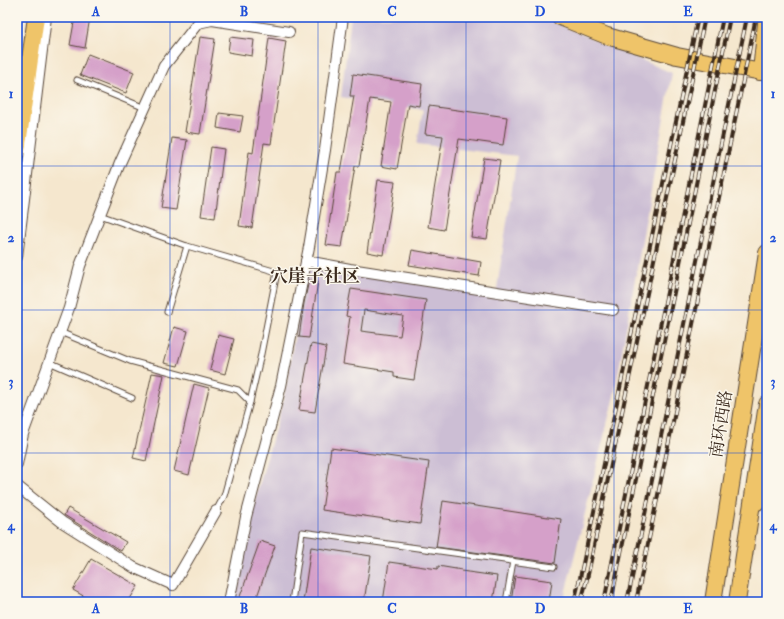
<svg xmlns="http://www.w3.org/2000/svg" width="784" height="619" font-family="'IM FELL Double Pica','Noto Serif SC',serif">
<rect width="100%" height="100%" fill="#fbf7ec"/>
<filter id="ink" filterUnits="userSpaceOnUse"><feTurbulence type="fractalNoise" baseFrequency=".025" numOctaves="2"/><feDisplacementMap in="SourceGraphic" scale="8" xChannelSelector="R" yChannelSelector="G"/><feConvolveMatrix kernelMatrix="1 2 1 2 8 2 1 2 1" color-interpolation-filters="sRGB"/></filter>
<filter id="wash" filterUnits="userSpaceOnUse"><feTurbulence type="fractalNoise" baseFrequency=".012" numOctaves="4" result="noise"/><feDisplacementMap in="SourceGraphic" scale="16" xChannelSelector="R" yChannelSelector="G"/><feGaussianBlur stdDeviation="0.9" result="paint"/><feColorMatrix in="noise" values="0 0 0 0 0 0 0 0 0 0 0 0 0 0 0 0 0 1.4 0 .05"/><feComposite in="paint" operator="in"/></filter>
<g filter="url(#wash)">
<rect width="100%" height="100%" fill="#f5e7ce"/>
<polygon fill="#ccbed4" points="351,17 541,17 672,73 614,396 563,602 234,602 246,532 283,401 307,266 496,295 517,156 417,144 423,110 341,97"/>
<g id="blocks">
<g fill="#d5a0c9" fill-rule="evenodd">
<polygon points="75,17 90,17 85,48 70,45"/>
<polygon points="200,37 215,39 200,134 185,132"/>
<polygon points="230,37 254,40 252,56 228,52"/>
<polygon points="269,38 286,41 271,144 264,143 252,228 239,226 249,152 253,153"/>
<polygon points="88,54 134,72 126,93 80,75"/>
<polygon points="353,74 422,84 419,106 408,104 397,169 381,166 391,102 370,99 359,166 355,166 342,247 326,245 337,172 341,172 354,96 350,96"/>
<polygon points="429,106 507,117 503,145 459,139 444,230 428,227 443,136 425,134"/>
<polygon points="219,113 243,116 240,132 217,128"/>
<polygon points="172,138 187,140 176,210 161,208"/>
<polygon points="211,147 224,149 215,218 201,216"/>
<polygon points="484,158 500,160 487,239 471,237"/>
<polygon points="378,180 395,182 383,255 367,252"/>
<polygon points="412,250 481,262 479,276 409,265"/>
<polygon points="309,280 318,281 309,338 299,337 304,303"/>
<path d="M351 289 426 300 414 380 394 377V372L343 364 350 317 346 316ZM364 310 403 316 400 336 361 331Z"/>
<polygon points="174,327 188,331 178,366 164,363"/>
<polygon points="218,335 234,339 225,374 210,370"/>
<polygon points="311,344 326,347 315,412 299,410"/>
<polygon points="152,373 164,375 146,461 133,458"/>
<polygon points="194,384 209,388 189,475 174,471"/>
<polygon points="331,448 429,462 420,524 322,510"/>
<polygon points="443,501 561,519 555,563 436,547"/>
<polygon points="68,508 126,542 121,551 64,515"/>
<polygon points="260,541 275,546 255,602 238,602"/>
<polygon points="311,547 371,556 364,602 303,602"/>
<polygon points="91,559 138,586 128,602 94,602 73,590"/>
<polygon points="389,562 438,569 438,566 462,570 461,571 497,576 493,602 383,602"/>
<polygon points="515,576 552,581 549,602 511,602"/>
</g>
</g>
</g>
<g filter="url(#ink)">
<use href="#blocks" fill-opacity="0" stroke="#574638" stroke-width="1"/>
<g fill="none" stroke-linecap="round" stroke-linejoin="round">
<g stroke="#574638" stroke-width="7">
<g id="service">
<polyline points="77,80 145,108"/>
<polyline points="100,215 187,246 277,272 261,354 250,402 224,496 216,511"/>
<polyline points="167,312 187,246"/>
<polyline points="60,332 130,361 238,390 250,402"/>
<polyline points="49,362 132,398"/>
<polyline points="292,602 302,532 554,567"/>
<polyline points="506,602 513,561"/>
</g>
</g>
<g stroke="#574638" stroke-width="12">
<g id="minor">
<polyline points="17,257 46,17"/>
<polyline points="306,261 350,269 613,310"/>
<polyline points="17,464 23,434 69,308 80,266 120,163 164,66 198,23 212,20 289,32"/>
<polyline points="17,486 62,522 133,567 173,585 216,511"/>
<polyline points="229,602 246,517 281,386 309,247 325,150 343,17"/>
</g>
</g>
<g stroke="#574638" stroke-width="18">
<g id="primary">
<polyline points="560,17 607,36 677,56 767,73"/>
<polyline points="760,72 762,62 766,23 767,20"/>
<polyline points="17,151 36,17"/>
<polyline points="757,502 767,469"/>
</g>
</g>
<g stroke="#574638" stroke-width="18">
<g id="trunk">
<polyline points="713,602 767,253"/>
<polyline points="737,602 767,404"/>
</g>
</g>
<use href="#service" stroke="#fff" stroke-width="5"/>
<use href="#minor" stroke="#fff" stroke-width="10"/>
<use href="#primary" stroke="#efc469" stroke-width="16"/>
<use href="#trunk" stroke="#efc469" stroke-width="16"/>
<g stroke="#3b2a1e" stroke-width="4">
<g id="rail">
<polyline points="574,602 580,578 698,17"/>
<polyline points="581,602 587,579 705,17"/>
<polyline points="604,602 723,17"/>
<polyline points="611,602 730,17"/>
<polyline points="627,602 747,17"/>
<polyline points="636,602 756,17"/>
</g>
</g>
<use href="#rail" stroke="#fbf7ec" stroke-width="2.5" stroke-dasharray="8" stroke-linecap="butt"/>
</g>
</g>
<path fill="none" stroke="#1d4ed8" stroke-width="1" stroke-opacity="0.55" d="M170 17V602M318 17V602M466 17V602M614 17V602M17 166H767M17 310H767M17 453H767"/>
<g text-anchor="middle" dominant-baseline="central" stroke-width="3" stroke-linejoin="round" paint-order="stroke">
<g font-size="17" fill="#3b2a1e" stroke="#fbf7ec">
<text transform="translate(721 424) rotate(-81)">南环西路</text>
</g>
<g font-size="18" font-weight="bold" fill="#3b2a1e" stroke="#fbf7ec">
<text x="315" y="276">穴崖子社区</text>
</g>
</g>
<rect width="784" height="619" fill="none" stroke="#fbf7ec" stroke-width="44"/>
<rect x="22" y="22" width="740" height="575" fill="none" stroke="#1d4ed8" stroke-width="1.5"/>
<g font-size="13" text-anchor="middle" font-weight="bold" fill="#1d4ed8">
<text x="96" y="16">A</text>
<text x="244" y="16">B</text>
<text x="392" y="16">C</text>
<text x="540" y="16">D</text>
<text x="688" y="16">E</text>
<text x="11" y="98">1</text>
<text x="773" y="98">1</text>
<text x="11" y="242">2</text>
<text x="773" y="242">2</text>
<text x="11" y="386">3</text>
<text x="773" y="386">3</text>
<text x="11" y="530">4</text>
<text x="773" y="530">4</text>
<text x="96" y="613">A</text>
<text x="244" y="613">B</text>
<text x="392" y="613">C</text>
<text x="540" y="613">D</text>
<text x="688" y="613">E</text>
</g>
</svg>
